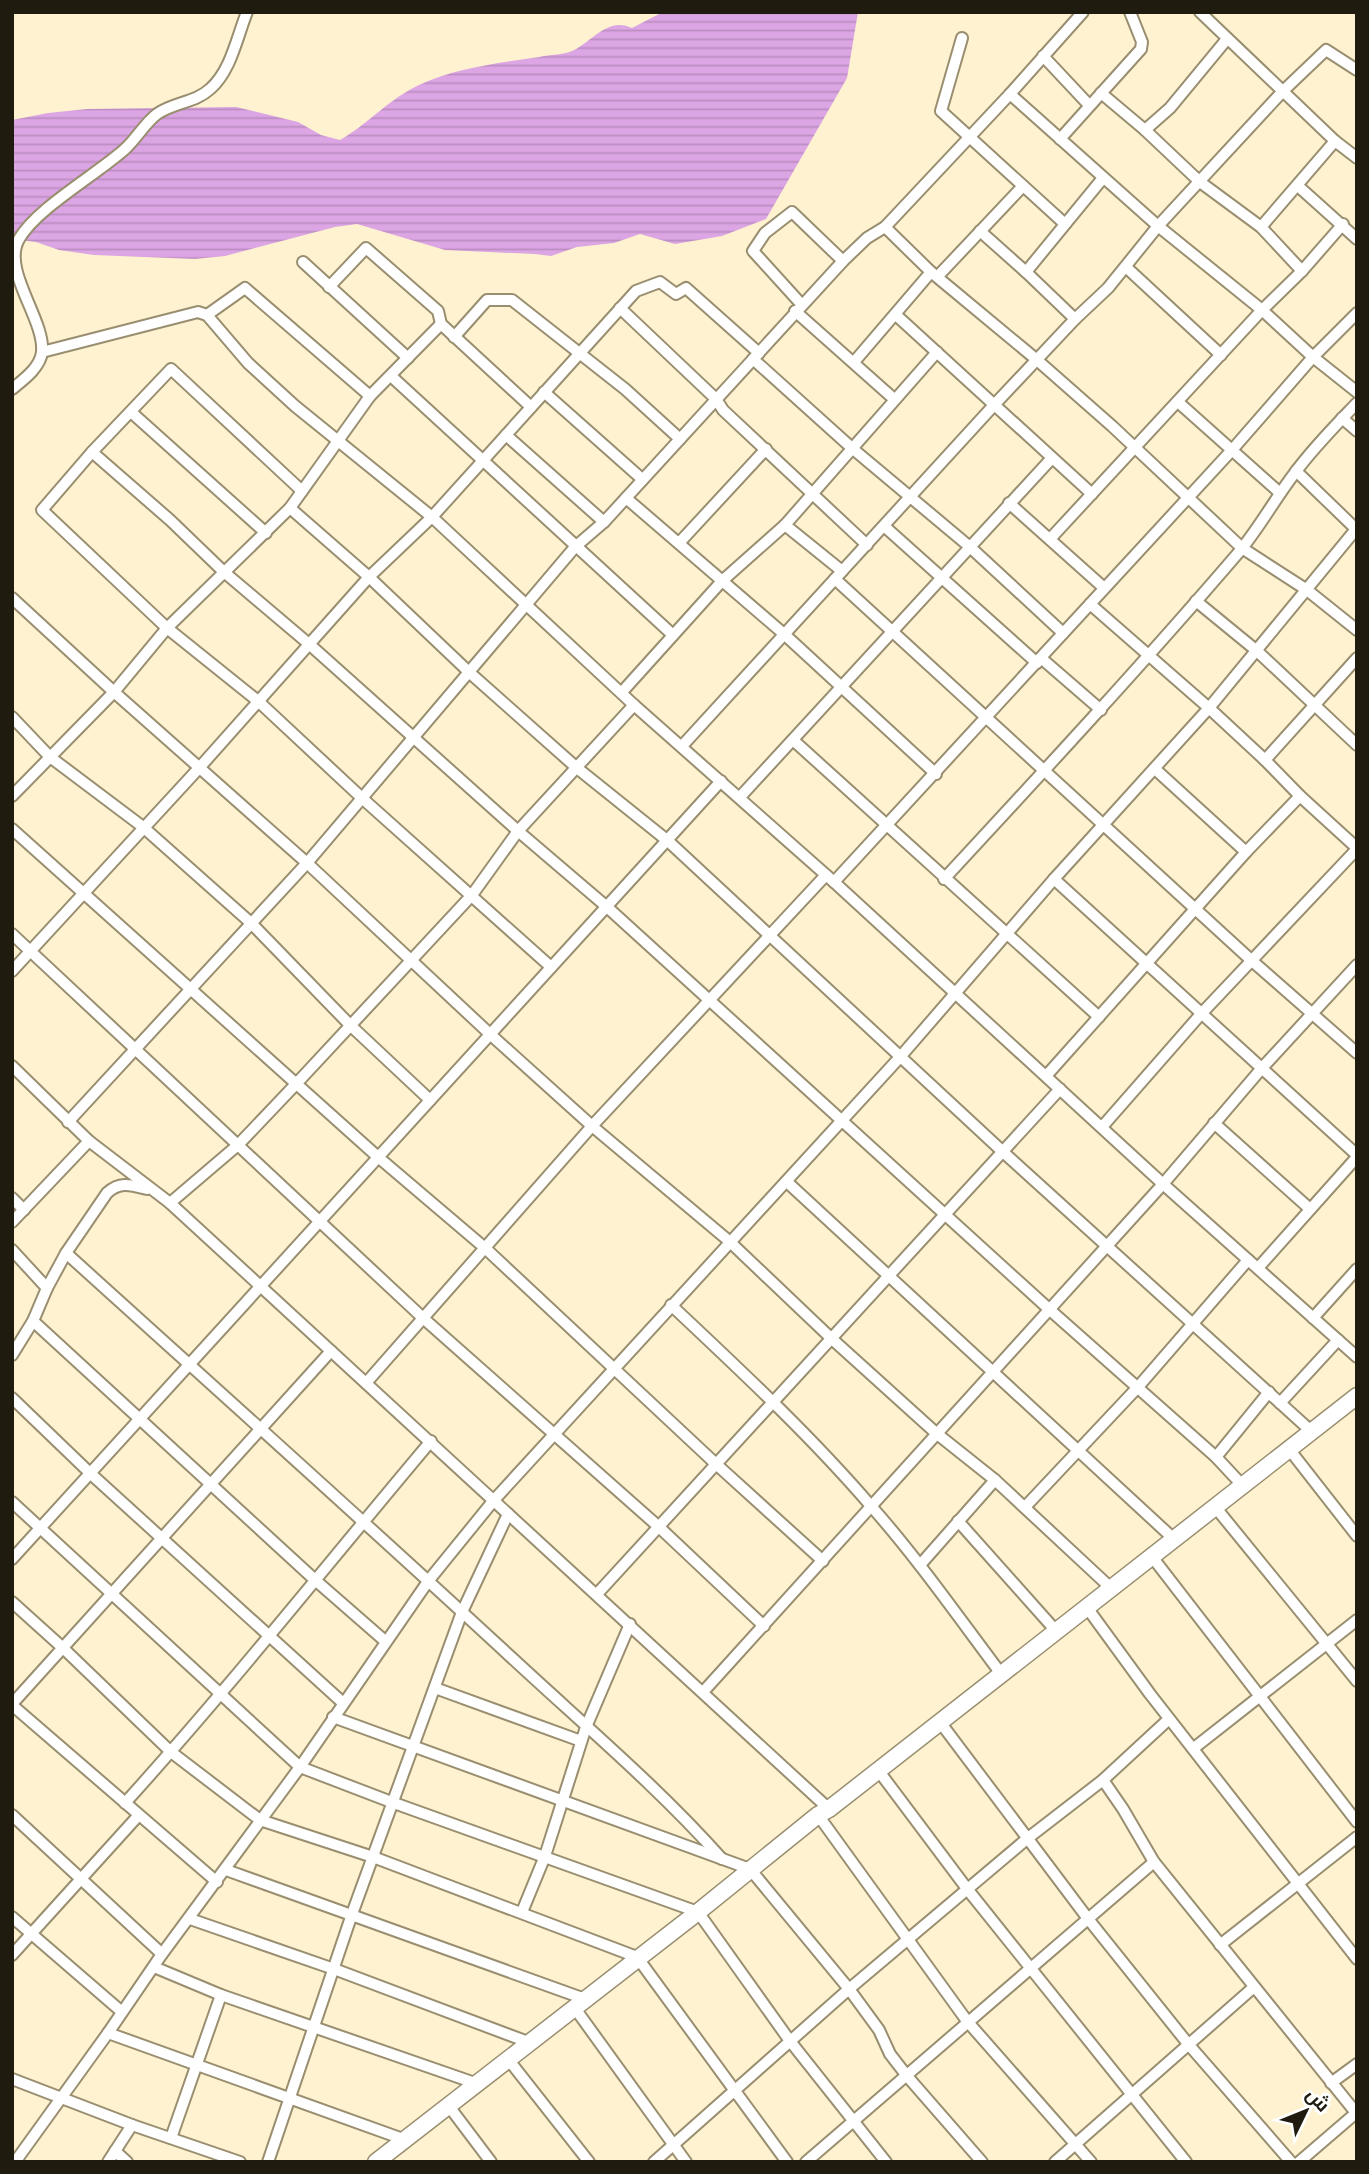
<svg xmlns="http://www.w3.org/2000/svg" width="1369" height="2174" font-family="'Times New Roman',Cairo,serif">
<defs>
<pattern id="water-rules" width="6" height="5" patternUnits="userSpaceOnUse" patternTransform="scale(1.75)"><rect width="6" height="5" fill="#dca5e3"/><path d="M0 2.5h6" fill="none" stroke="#bc8dc2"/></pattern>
</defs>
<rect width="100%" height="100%" fill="#fef2d0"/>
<path fill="url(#water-rules)" d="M663 12H858L847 78 766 219 722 236 675 244 640 234 614 243 577 247 551 256 535 254 445 250 357 224 335 227 225 256 195 259 94 255 59 250 36 242 12 239V120L48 113 87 109 236 107 298 122 321 135 340 140C368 124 389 99 419 85 455 68 499 63 539 57 548 55 557 55 566 53 590 47 605 15 632 28Z"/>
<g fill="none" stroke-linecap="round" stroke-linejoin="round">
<g stroke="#998e6f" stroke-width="14">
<g id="street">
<polyline points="1200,12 1335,141 1357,158"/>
<polyline points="962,38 941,111 1065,224"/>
<polyline points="1043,56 1089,105"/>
<polyline points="1101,93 1145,130 1200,182 1261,227 1302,271"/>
<polyline points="1010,94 1158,226 1262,310 1313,357 1357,392"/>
<polyline points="1145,130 1170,108 1227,39"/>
<polyline points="1060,139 1141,49 1142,42 1130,12"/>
<polyline points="1298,186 1357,239"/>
<polyline points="885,227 931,272 1037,360 1112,426 1242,548 1307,590 1357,630"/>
<polyline points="1261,227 1335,141"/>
<polyline points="980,231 1026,272"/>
<polyline points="303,262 408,358"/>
<polyline points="1127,268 1221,355"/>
<polyline points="938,276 1023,186"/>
<polyline points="329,287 366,248 438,311 441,324 531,407"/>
<polyline points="802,305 753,251 765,233 792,212 843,261"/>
<polyline points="620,308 716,399 723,410 867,545"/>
<polyline points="795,311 894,399"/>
<polyline points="207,315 245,288 370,396"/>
<polyline points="896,315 1092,494"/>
<polyline points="1075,319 1026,272 1103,178"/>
<polyline points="454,337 487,300 512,300 625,389 680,439"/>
<polyline points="42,352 198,312 207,315 248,363 295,406 432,517 634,705 834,882 1163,1184 1357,1357"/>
<polyline points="753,359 853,449 970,547 1063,633"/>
<polyline points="854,362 931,272"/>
<polyline points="391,376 673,635"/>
<path d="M12 389C23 380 40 368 42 352 45 319 1 270 19 239 37 208 96 175 125 149 136 139 145 123 157 114 174 102 195 103 210 89 231 71 237 37 247 12"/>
<polyline points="544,392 642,479"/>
<polyline points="1178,402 1280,493"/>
<polyline points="131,412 266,533"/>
<polyline points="1342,418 1357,431"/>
<polyline points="506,435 604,522"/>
<polyline points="92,452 170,520 224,572 309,644 518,831 607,907 1050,1310 1216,1457 1243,1486"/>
<polyline points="1296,471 1357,530"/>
<polyline points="302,491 171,369 92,452 42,510 167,628 258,701 363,799 551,967"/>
<polyline points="626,498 784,634 936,774"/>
<polyline points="1009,503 1103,587"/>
<polyline points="290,508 369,577 470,673 577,768 668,841 1002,1151 1311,1431"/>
<polyline points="785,525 842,571"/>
<polyline points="884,526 1037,663"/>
<polyline points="1050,539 1262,310 1302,271 1343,224"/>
<polyline points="679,543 766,449"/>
<polyline points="835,579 1251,960 1357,1053"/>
<polyline points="12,598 114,692 307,863 491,1035 592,1126 729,1241 832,1339 936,1433 995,1480 1112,1589"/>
<polyline points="1196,601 1257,651 1357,745"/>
<polyline points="1090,604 1209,708 1265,760 1300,796 1357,848"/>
<polyline points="1041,658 1101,710"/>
<polyline points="622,692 722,581 785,525 937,352"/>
<polyline points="12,717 50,757 143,827 251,923 350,1025 430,1100"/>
<polyline points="793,740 1099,1017"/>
<polyline points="682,746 995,404 1075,319 1108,288 1158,226 1283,91 1326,50 1357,70"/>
<polyline points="1265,760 1357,658"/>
<polyline points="1155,769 1246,852"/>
<polyline points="12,796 114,692 167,628 290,508 370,396 441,324"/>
<polyline points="740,797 1052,458"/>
<polyline points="12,829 378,1157 485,1248 716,1464 823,1561"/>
<path d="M944 879C1044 771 1143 664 1239 552 1259 528 1275 499 1294 474 1313 448 1335 426 1357 403"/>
<polyline points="1054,879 1357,1155"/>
<polyline points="834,882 1232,450 1313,357 1357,313"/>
<polyline points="12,934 423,1318 659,1527 764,1626"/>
<polyline points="12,971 200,767 369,577 432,517 636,291 660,282 676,294 686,288 759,353"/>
<polyline points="12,1066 89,1141 170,1203 829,1809"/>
<polyline points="1046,1076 1246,852 1300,796"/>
<polyline points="68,1122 307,863 575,547 604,522 843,261 867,238 885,227 1010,94 1083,12"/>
<polyline points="1214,1123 1310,1209"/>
<polyline points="1102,1127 1201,1014 1357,849"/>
<polyline points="787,1182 1175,1540"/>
<polyline points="12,1198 24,1210"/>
<polyline points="170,1203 238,1145 296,1084 472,895 518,831 634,705"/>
<polyline points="12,1222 89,1141"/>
<polyline points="12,1250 47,1288"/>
<path d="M66 1253C215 1388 365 1522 512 1658 583 1724 658 1787 722 1859"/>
<polyline points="1258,1268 1357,1157"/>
<path d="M671 1305C740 1370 809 1434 871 1506 918 1559 959 1618 1002 1675"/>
<polyline points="1313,1318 1357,1269"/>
<polyline points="33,1321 314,1579 385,1641"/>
<path d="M12 1355 33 1321 47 1288 66 1253 107 1193C120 1181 131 1185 147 1189"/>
<polyline points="366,1383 592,1126 826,875"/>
<polyline points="12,1398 91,1474 342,1702"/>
<polyline points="1280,1403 1338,1340"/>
<polyline points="1289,1449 1357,1536"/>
<polyline points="1216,1457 1269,1392"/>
<polyline points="12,1502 300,1767 394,1803 698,1912 790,2041 886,2162"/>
<polyline points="1025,1507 1138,1387 1248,1260"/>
<polyline points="1216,1508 1357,1681"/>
<polyline points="958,1521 1057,1632"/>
<polyline points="1153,1558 1357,1822"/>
<polyline points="12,1559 721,781"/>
<polyline points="920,1565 995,1480"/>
<polyline points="597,1594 1060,1089"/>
<polyline points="12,1602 63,1648 171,1752 260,1820 373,1857 637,1957 787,2162"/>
<polyline points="1088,1609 1150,1694 1357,1959"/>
<polyline points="435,1688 581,1741"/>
<polyline points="703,1692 1163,1184 1262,1068 1357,965"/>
<polyline points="12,1704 331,1351"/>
<polyline points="12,1705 217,1882"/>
<polyline points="333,1717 750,1869 849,1989 879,2030 890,2054 907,2076 982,2162"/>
<polyline points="940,1722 1089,1920 1189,2045 1291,2162"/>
<polyline points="1194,1748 1357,1620"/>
<polyline points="878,1770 968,1890 1186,2162"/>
<polyline points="1103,1780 1123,1809 1154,1862 1357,2114"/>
<path d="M125 1803C231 1686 329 1562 431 1441"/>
<polyline points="12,1815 162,1954"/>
<polyline points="818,1815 967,2021 1091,2162"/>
<polyline points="226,1870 585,1999"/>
<polyline points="522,1912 545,1856 586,1727 630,1624"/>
<polyline points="12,1917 122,2012"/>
<polyline points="190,1919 334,1969 528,2042"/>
<polyline points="1220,1945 1357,1837"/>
<polyline points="12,1955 138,1816"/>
<polyline points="154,1967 221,1995 475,2083"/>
<polyline points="574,2007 686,2162"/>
<polyline points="108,2033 403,2139"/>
<polyline points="508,2059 589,2162"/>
<polyline points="12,2079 132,2125 240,2162"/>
<polyline points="1331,2083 1357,2064"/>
<polyline points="448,2105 491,2162"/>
<polyline points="171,2138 221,1995"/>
<polyline points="115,2151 127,2162"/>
<polyline points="15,2162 108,2033 162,1954 300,1767 429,1580 494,1500 901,1056 1054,879 1209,708 1357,528"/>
<polyline points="108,2162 132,2125"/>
<polyline points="268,2162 352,1914 462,1612 508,1514"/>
<polyline points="654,2162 849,1989 1028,1838 1103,1780 1169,1719"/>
<polyline points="806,2162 1154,1862"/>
<polyline points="1055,2162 1254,1987"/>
<polyline points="1299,2162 1356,2113"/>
</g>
</g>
<g stroke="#998e6f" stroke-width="19">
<polyline id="secondary" points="376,2162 698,1912 818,1815 829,1809 1357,1396"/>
</g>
<use href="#street" stroke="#fff" stroke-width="10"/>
<use href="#secondary" stroke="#fff" stroke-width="16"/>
</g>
<rect width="1369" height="2174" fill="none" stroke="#1f1b0f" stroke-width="28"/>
<g transform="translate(1306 2111) rotate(47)" stroke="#ffffff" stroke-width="5" paint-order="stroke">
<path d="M0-5L12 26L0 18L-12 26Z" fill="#1f1b0f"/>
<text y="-10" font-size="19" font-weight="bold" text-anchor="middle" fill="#1f1b0f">ش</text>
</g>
</svg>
